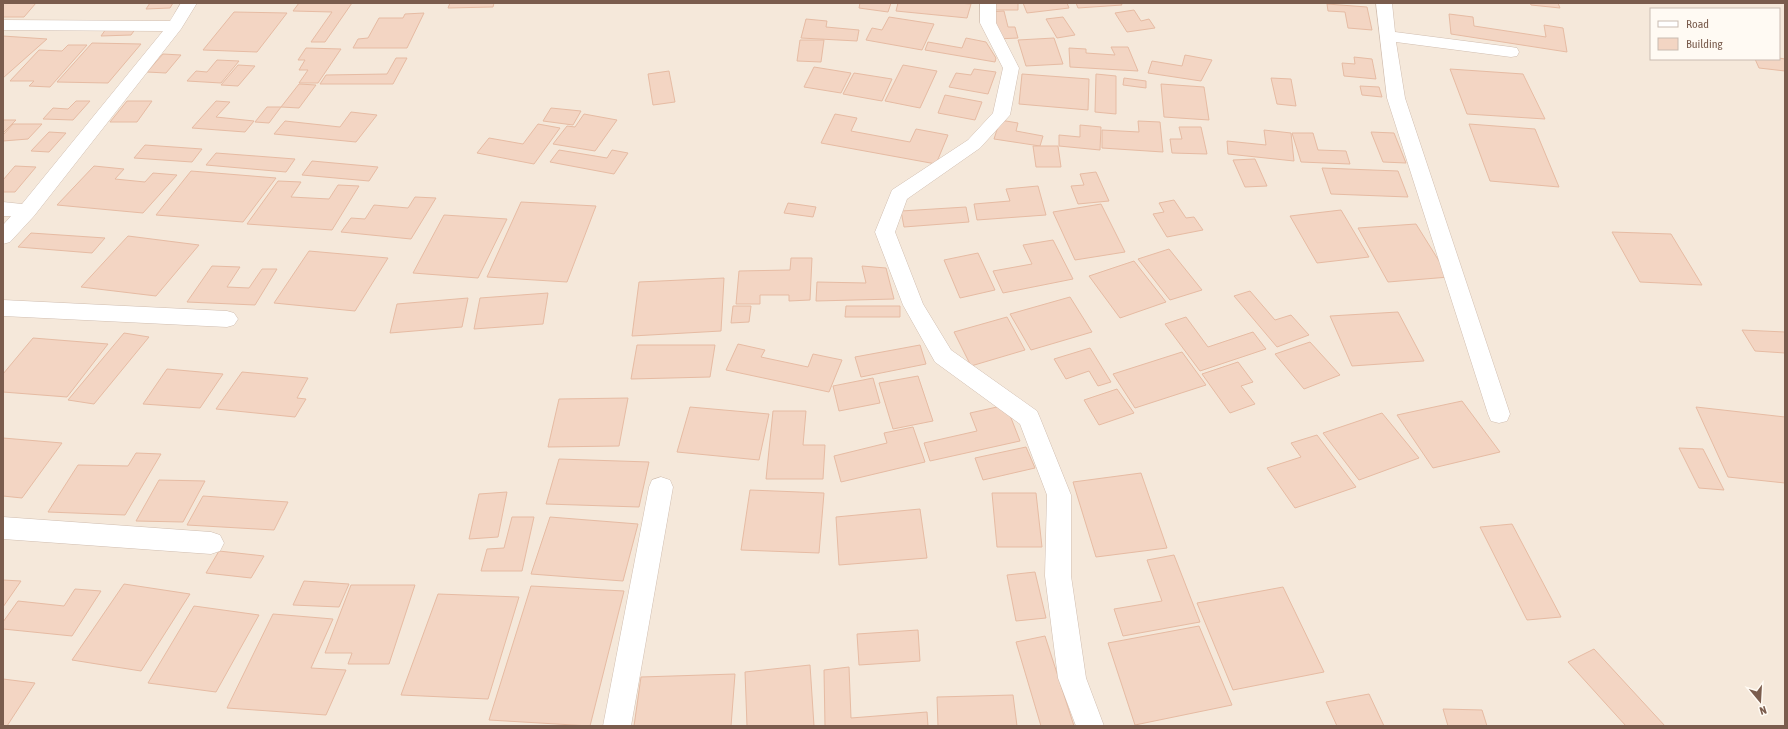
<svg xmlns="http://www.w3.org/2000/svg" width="1788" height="729" font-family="'Asap Condensed',sans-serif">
<rect width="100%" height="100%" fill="#fdf6ec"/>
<path fill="#f5e8da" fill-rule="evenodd" d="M3 3H1785V726H3ZM1651 9H1779V59H1651Z"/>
<g fill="#f3d5c3" stroke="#e6bba3">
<polygon points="3,3 36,3 24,17 3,17"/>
<polygon points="150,3 173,3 170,8 146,9"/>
<polygon points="299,3 352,3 325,42 311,42 332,12 293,11"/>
<polygon points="450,3 494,3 493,7 448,8"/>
<polygon points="860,3 891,3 888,12 859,8"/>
<polygon points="898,3 958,3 971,4 967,18 896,11"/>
<polygon points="992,3 1018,3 1018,10 990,10"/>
<polygon points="1023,3 1067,3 1069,8 1027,13"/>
<polygon points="1076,3 1121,3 1122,5 1078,8"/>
<polygon points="1530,3 1558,3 1560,8 1531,5"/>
<polygon points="1327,4 1367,7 1372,30 1348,28 1345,12 1328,11"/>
<polygon points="1134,10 1141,21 1149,19 1155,28 1127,32 1115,13"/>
<polygon points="1004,11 1008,27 1015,27 1018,38 997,39 989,12"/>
<polygon points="234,12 287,13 257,52 203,50"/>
<polygon points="424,13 407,48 353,48 358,39 368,38 379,18 403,18 405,14"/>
<polygon points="1449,14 1473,17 1474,26 1546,37 1544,25 1563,28 1567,52 1451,34"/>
<polygon points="889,17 934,24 922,50 866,40 872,28 882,30"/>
<polygon points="1063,17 1075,35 1057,38 1046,19"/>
<polygon points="806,19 827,21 826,27 859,30 857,41 801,38"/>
<polygon points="136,28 131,35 101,36 106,29"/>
<polygon points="3,36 47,39 3,78"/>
<polygon points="966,38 986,42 996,58 995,62 925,50 928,42 962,48"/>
<polygon points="1054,38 1063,64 1026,66 1018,40"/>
<polygon points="800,40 824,40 821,62 797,61"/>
<polygon points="92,43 141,44 108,83 57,82"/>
<polygon points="68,45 87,45 50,87 29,86 34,81 10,81 39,50 62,51"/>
<polygon points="1111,47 1128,47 1138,71 1070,67 1069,48 1086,49 1086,53 1115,55"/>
<polygon points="306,48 341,49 318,83 299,83 308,70 299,70 305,60 298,60"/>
<polygon points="163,54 181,55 166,73 147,72"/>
<polygon points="1185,55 1212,60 1201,81 1148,73 1152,61 1182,66"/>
<polygon points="1354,57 1372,59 1376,79 1344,76 1342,63 1355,64"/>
<polygon points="396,58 407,58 393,84 320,84 326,75 387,74"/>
<polygon points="1779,58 1785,59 1785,71 1759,68 1755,59"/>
<polygon points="217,60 239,61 221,83 187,81 196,71 207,72"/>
<polygon points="238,65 255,66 238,86 221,85"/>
<polygon points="903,65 937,71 920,108 885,101"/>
<polygon points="814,67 851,73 841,93 804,87"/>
<polygon points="974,69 996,72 988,94 949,87 956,73 971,75"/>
<polygon points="1450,69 1523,74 1545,119 1467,114"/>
<polygon points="669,71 675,102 653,105 648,74"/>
<polygon points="854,73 892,79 882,101 843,94"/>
<polygon points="1022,74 1089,79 1088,110 1019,104"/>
<polygon points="1096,74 1116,76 1116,114 1095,112"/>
<polygon points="1124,78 1146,81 1146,88 1123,85"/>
<polygon points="1271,78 1291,79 1296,106 1277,104"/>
<polygon points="299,84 316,85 299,108 281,107"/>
<polygon points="1161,84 1204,87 1209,120 1164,117"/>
<polygon points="1360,86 1379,87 1382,97 1362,95"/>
<polygon points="945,95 982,102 975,120 938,113"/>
<polygon points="76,101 90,101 73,120 43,119 53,108 68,109"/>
<polygon points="127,101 152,101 137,122 110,122"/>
<polygon points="216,101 230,102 216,117 254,121 245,132 192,128"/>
<polygon points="267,107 281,107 269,123 255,122"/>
<polygon points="551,108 581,111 573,125 543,121"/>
<polygon points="351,112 377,115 356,142 274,134 285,121 340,127"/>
<polygon points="584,114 617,120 595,151 553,144 567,126 575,127"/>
<polygon points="835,114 857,118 851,131 910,142 916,129 948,135 936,164 821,143"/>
<polygon points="3,120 16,120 3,133"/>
<polygon points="1000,120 1018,123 1016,131 1043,136 1040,146 994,139"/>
<polygon points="1138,121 1160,122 1163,152 1102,148 1102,130 1139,132"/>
<polygon points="13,124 42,124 28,139 3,141 3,135"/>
<polygon points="538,124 560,128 534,164 477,153 489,138 523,144"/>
<polygon points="1469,124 1535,129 1559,187 1490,181"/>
<polygon points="1080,125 1101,127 1100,150 1059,146 1059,135 1080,137"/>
<polygon points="1179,127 1201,127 1207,154 1172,153 1170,139 1182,139"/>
<polygon points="1264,130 1291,133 1294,161 1228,154 1227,141 1266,145"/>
<polygon points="49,132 66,133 49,152 31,151"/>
<polygon points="1371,132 1394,133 1406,163 1383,162"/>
<polygon points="1292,133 1313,133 1318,150 1346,151 1350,164 1301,162"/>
<polygon points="145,145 202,149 192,162 134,158"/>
<polygon points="1033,146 1058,146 1061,167 1036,167"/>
<polygon points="559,150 607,158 612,150 628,153 614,174 550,162"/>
<polygon points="216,153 295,159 286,172 206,165"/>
<polygon points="1255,159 1267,186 1245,187 1233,160"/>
<polygon points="312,161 378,167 369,181 302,175"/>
<polygon points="15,166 36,167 15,192 3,192 3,180"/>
<polygon points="94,166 124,169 115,179 145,182 153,173 177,175 143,213 57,205"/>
<polygon points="1322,168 1398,171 1408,197 1331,194"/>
<polygon points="191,171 276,178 243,222 156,215"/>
<polygon points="1096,172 1109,201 1078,204 1071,186 1084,185 1080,174"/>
<polygon points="278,181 301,182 291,197 329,199 338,185 359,186 332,230 247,224"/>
<polygon points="1038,186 1046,215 977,220 974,204 1010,201 1006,189"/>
<polygon points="415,197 436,198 411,239 341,232 351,218 365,219 374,205 408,208"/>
<polygon points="1174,200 1186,218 1194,217 1203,230 1167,237 1153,214 1164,212 1159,203"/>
<polygon points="521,202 596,206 567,282 487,277"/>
<polygon points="788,203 816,207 813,217 784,213"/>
<polygon points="1101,204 1125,252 1075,260 1053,212"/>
<polygon points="966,207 969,222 904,227 901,211"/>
<polygon points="1341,210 1369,257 1317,263 1290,216"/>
<polygon points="444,215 507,219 478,278 413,273"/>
<polygon points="1416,224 1449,277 1388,282 1358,228"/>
<polygon points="1612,232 1671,234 1702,285 1640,282"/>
<polygon points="31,233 105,238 92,253 18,247"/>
<polygon points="128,236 199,245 156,296 81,287"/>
<polygon points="1053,240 1073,279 1003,293 993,271 1032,264 1023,245"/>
<polygon points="1169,249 1202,290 1170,300 1138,259"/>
<polygon points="309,251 388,258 355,311 274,303"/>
<polygon points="978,253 995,290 960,298 944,260"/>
<polygon points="791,258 812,258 810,300 789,301 789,295 760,295 760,304 736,304 739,271 790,270"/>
<polygon points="1134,261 1166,302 1120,318 1089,276"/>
<polygon points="212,266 240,267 227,287 249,288 262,269 277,269 255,305 187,302"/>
<polygon points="862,266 886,268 894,299 816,301 817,282 866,283"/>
<polygon points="724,278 721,331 632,336 639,282"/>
<polygon points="1250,291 1275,320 1291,315 1309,335 1277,347 1234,296"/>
<polygon points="548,293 543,324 474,329 480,298"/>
<polygon points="1070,297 1092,332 1031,350 1010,314"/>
<polygon points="468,298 462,327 390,333 397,304"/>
<polygon points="733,306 751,306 749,322 731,323"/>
<polygon points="846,306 900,306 900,317 845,317"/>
<polygon points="1398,312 1424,361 1352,366 1330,316"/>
<polygon points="1007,317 1025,350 971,366 954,332"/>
<polygon points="1186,317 1208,347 1253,332 1266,349 1200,371 1165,324"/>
<polygon points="1742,330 1785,332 1785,353 1755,351"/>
<polygon points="124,333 149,337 94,404 68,400"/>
<polygon points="33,338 108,344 67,397 3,392 3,374"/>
<polygon points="1310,342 1340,375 1304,389 1275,354"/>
<polygon points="738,344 765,350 761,357 808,367 813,354 842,360 829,392 726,370"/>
<polygon points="637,345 715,345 710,377 631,379"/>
<polygon points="920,345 926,364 861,377 855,357"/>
<polygon points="1090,348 1111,382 1098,386 1089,371 1066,379 1054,359"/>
<polygon points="1182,352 1206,385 1135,408 1113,374"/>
<polygon points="1238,362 1253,382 1241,386 1255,404 1230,413 1202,374"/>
<polygon points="167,369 223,374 200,408 143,404"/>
<polygon points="242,372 308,378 297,398 306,399 295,417 216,409"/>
<polygon points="918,376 933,421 893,429 879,383"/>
<polygon points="873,378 880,403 839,411 833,386"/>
<polygon points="1117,389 1134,413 1099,425 1084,400"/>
<polygon points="628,398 619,446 548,447 559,399"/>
<polygon points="1462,401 1500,452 1433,468 1397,415"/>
<polygon points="1006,405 1020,441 930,461 924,443 977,431 970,413"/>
<polygon points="690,407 769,414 759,460 677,452"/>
<polygon points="1696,407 1785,417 1785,483 1728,477"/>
<polygon points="773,411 806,411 803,445 825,445 823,479 766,479"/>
<polygon points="1382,413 1419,458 1359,480 1323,433"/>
<polygon points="913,427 925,462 841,482 834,456 887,443 884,433"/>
<polygon points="1317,435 1356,487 1295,508 1267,468 1301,457 1291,443"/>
<polygon points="3,438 62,443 22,498 3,496"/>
<polygon points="1026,447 1035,468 983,480 975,458"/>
<polygon points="1679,448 1703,449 1724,490 1699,488"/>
<polygon points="136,453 161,454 125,515 48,512 78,465 128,466"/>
<polygon points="559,459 649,462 639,507 546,504"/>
<polygon points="1141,473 1167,548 1096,557 1073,482"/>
<polygon points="159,480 205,481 183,522 136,521"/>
<polygon points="750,490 824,493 819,553 741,550"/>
<polygon points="507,492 498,537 469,539 479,494"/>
<polygon points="992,493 1036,493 1042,547 997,547"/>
<polygon points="203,496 288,502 274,530 187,525"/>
<polygon points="920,509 927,558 839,565 836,517"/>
<polygon points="512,517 534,517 522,571 481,571 487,549 504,548"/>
<polygon points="550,517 638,524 623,581 531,574"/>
<polygon points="1512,524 1561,617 1527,620 1480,527"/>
<polygon points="219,551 264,556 251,578 206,573"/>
<polygon points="1174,555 1200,622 1123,636 1114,609 1162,601 1147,560"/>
<polygon points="1035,572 1046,618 1016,621 1007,575"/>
<polygon points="3,580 21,581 3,607"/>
<polygon points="304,581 349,584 339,607 293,605"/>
<polygon points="124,584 190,594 141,671 72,660"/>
<polygon points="351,585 415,585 389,664 348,664 352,653 325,653"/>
<polygon points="531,586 624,591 590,726 489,720"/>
<polygon points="1283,587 1324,672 1233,690 1197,603"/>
<polygon points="75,589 101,591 72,636 3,629 3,622 18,601 64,606"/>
<polygon points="438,594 519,597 488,699 401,695"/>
<polygon points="194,606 259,615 216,692 148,683"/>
<polygon points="273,614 333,619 311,668 346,670 326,715 227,708"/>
<polygon points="1199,626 1232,705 1135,725 1108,643"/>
<polygon points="918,630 920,661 859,665 857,634"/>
<polygon points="1045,636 1074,726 1041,726 1016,642"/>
<polygon points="1594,649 1665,726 1626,726 1568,662"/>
<polygon points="810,665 814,726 747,726 745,672"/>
<polygon points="849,667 851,718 927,712 928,726 825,726 824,670"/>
<polygon points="735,674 731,726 634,726 641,677"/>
<polygon points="3,679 35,683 7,726 3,726"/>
<polygon points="1369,694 1384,726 1337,726 1326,702"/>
<polygon points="1013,695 1017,726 938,726 937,697"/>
<polygon points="1443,709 1482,710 1487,726 1448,726"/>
</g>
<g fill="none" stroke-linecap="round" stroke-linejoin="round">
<g stroke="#d1beb0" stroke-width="1">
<g id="minor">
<polygon points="181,3 197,3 181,29 34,216 10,242 3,244 3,225 11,216 3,216 3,202 22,204 163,31 3,30 3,20 170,21"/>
<polygon points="980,3 996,3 996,23 1019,68 1010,115 980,148 907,199 895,232 923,304 951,350 1037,411 1040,418 1071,495 1071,576 1086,678 1104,726 1076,726 1058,678 1045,576 1047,495 1020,424 935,362 903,305 875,232 892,190 968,140 993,113 1003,68 980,23"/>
<polygon points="1376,3 1392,3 1395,32 1511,47 1517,48 1519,52 1517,56 1511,57 1396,42 1405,98 1510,414 1507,421 1499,423 1491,421 1488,414 1387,98"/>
<polygon points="3,300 227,311 234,313 238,319 234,325 227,327 3,316"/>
<polygon points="661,477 670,480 673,487 631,726 603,726 649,487 652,480"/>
<polygon points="3,517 211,532 220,535 224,543 220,551 211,554 3,539"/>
</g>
</g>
<use href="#minor" fill="#fff" fill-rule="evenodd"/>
</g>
<rect width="1788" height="729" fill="none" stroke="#7a5c4d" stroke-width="8"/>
<rect x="1650" y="8" width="130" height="52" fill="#fffaf3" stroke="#cabbb1"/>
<rect x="1658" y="21" width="20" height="6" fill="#ffffff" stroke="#cabbb1"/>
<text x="1686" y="28" font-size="12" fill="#7a5c4d">Road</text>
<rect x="1658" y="38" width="20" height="12" fill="#f3d5c3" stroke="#cabbb1"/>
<text x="1686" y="48" font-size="12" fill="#7a5c4d">Building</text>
<g transform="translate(1760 701) rotate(162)" stroke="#fffaf3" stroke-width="3" paint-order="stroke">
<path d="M0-3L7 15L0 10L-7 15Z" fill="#7a5c4d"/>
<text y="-6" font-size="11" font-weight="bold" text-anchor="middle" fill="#7a5c4d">N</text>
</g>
</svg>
